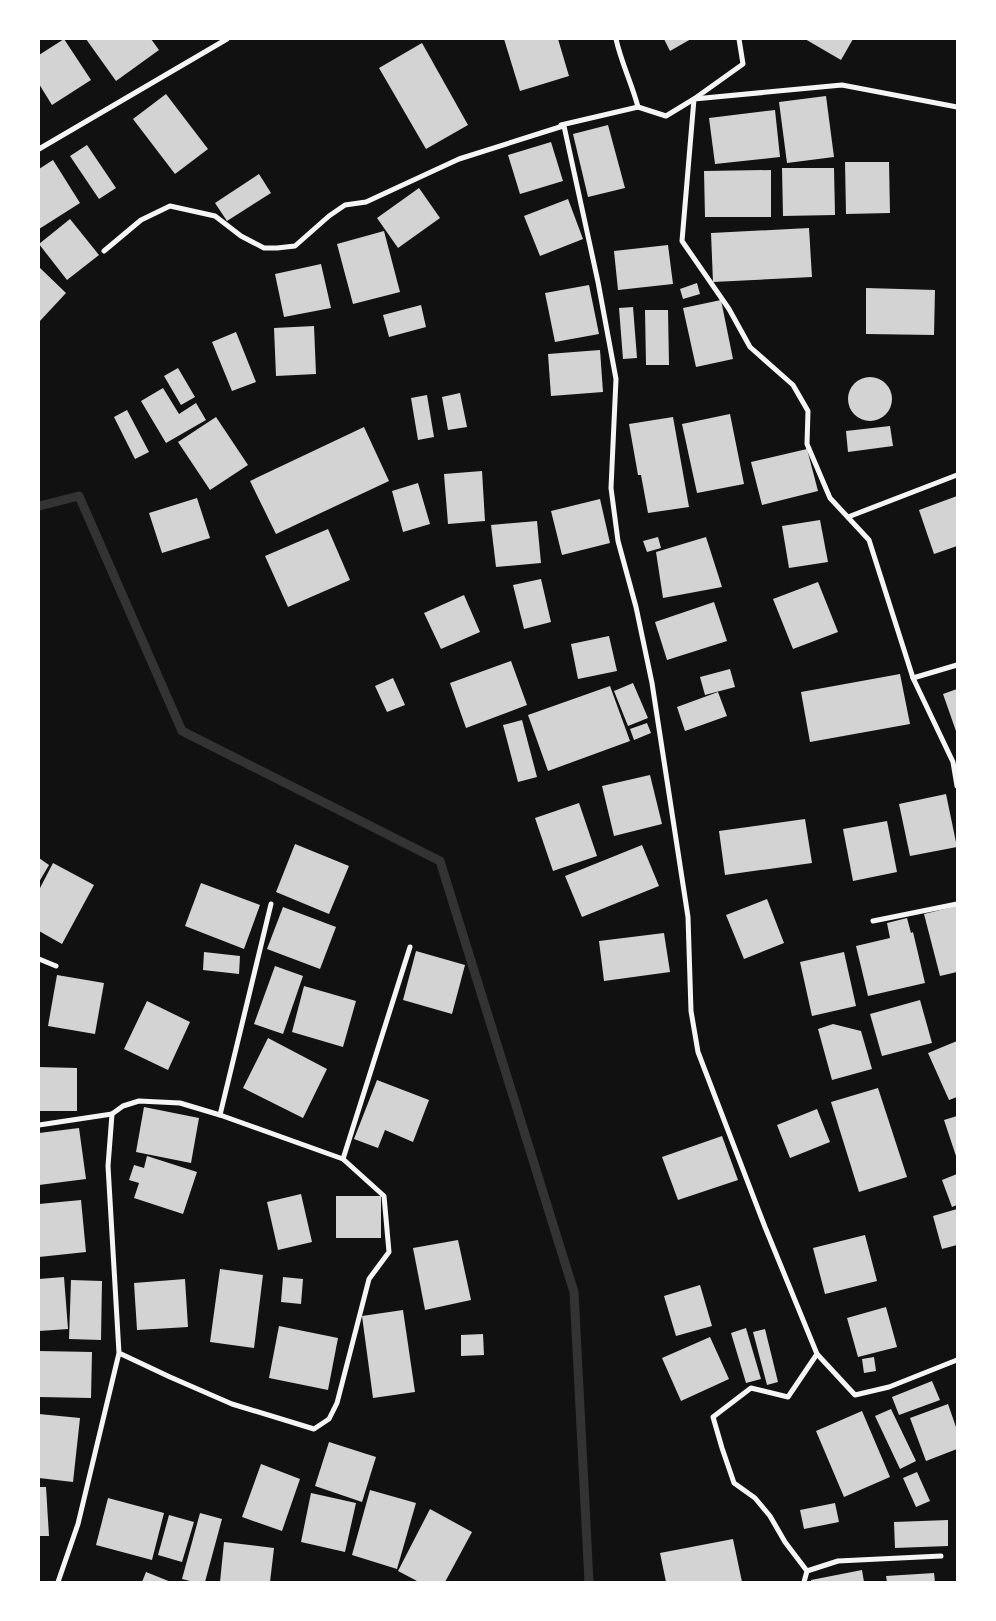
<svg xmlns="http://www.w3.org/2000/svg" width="996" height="1621" font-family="'Space Grotesk',sans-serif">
<rect width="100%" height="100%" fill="#111"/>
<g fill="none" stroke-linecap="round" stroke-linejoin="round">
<polyline stroke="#333" stroke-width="9" points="39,506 79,496 182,731 440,861 574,1292 589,1582"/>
</g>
<g fill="#d3d3d3">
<polygon points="64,39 91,80 52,105 39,84 39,55"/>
<polygon points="86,39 151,39 159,50 116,81"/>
<polygon points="504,39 558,39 569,76 520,91"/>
<polygon points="664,39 691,39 670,51"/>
<polygon points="805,39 853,39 841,60"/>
<polygon points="422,43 468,125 426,149 379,68"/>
<polygon points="166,94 208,149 175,174 133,119"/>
<polygon points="826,96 834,157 787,163 779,102"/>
<polygon points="775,110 780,157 715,164 709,118"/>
<polygon points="608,125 625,188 588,197 573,134"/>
<polygon points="551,142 563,181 520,194 508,155"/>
<polygon points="87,145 116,188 99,199 70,156"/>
<polygon points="53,160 80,203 39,229 39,169"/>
<polygon points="845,162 889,162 890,213 846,214"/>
<polygon points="782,168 834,168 835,215 783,216"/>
<polygon points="771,170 771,217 705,217 704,171"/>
<polygon points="259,174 271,193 227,221 215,203"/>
<polygon points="419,188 440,218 398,248 377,218"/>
<polygon points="568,199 583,239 540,256 524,216"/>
<polygon points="70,219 99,255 67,280 39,244"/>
<polygon points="809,228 812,277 713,282 711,233"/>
<polygon points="384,231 400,292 353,304 337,244"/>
<polygon points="668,245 673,284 618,290 614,251"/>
<polygon points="321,264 331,308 284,317 275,274"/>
<polygon points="39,267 66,293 39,322"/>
<polygon points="697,283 700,294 683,299 680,289"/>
<polygon points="589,285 599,334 555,342 545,293"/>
<polygon points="866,288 935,290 934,335 866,334"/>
<polygon points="721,300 733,359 696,367 683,308"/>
<polygon points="421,305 426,327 389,337 383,315"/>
<polygon points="633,307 637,358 623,359 619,308"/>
<polygon points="645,310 668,310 669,365 646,365"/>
<polygon points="314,326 316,374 276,376 274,328"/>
<polygon points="236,332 256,382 232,391 212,342"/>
<polygon points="600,350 603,392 551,396 548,354"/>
<polygon points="178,368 195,397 181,405 164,376"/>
<circle cx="870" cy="399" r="22"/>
<polygon points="163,388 179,414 196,403 206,420 166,443 141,401"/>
<polygon points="460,393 467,427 448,430 442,397"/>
<polygon points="427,395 434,437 418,440 411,398"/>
<polygon points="127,410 149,452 135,459 114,417"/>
<polygon points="730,414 744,484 697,493 682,424"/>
<polygon points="216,417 248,465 210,490 178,442"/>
<polygon points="673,417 689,507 648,513 641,475 638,475 629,424"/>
<polygon points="890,426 893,446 848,452 846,431"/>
<polygon points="364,427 389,481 276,534 250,481"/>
<polygon points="807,449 818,491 762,505 751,462"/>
<polygon points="482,471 485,521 448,524 444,474"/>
<polygon points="418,483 430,524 403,532 392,491"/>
<polygon points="957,496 957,546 934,554 919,510"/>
<polygon points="197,498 210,538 162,553 149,513"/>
<polygon points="600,499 610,543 562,555 551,511"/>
<polygon points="820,520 828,562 789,568 782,526"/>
<polygon points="537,521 541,563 496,567 491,525"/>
<polygon points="328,529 350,580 288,607 265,556"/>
<polygon points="658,537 661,548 647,552 643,541"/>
<polygon points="706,537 722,587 663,598 656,552"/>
<polygon points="541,579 551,622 524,629 513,585"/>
<polygon points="818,582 838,632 793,649 773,599"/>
<polygon points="464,595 480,632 441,649 424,613"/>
<polygon points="714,602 727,641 667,660 655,622"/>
<polygon points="609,636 617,671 578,679 571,644"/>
<polygon points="511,661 527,705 466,728 450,683"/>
<polygon points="730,669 735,687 705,695 700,677"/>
<polygon points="900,674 910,724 810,742 801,692"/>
<polygon points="393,678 405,705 387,712 375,686"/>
<polygon points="633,683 648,718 628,726 614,691"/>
<polygon points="610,686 630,741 548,771 528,715"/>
<polygon points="957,689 957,734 943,694"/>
<polygon points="718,692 727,716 685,731 677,707"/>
<polygon points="522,720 537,777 518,782 503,725"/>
<polygon points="647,723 651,733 634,740 630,729"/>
<polygon points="650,775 662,824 614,836 602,786"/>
<polygon points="946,794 957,847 910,856 899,804"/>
<polygon points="579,803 597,856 553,871 535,818"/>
<polygon points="805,819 812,863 725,875 719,831"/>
<polygon points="887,821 897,872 853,881 843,829"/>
<polygon points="295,844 349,866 329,914 276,892"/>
<polygon points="642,845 659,886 582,917 565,876"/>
<polygon points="39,858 49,865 39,882"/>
<polygon points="53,863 94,885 62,944 39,931 39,890"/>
<polygon points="201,883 260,905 244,949 185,926"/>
<polygon points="767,899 784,943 744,959 726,915"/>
<polygon points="957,906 957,972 940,976 924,914"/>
<polygon points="283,907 336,927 320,969 267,949"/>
<polygon points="907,918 911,933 913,932 925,983 868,996 856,946 890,938 887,923"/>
<polygon points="664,933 670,972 604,981 599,941"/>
<polygon points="416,951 465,965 452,1014 403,1000"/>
<polygon points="204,952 240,956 239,974 203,970"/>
<polygon points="844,952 856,1006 812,1016 800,962"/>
<polygon points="275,966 303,976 283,1034 254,1024"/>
<polygon points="57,975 104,983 95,1034 48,1026"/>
<polygon points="304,986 356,1001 343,1047 292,1032"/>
<polygon points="920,1000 932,1043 882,1056 870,1014"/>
<polygon points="147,1001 190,1022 168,1070 124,1049"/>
<polygon points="833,1024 861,1031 872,1069 832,1080 818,1029"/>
<polygon points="268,1038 327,1069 303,1118 243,1088"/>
<polygon points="957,1041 957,1097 949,1100 928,1053"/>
<polygon points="39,1067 77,1068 77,1111 39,1111"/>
<polygon points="377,1080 429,1100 413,1142 385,1130 378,1148 354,1139"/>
<polygon points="878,1088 907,1177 859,1192 831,1102"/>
<polygon points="144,1107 199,1118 191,1163 136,1152"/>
<polygon points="817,1109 830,1142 790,1158 777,1125"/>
<polygon points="957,1116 957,1159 944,1120"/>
<polygon points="79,1128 86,1179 39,1185 39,1133"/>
<polygon points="722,1136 738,1180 678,1200 662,1157"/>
<polygon points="147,1156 197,1172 183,1214 134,1198 139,1183 129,1180 134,1165 144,1168"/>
<polygon points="957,1174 957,1205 952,1207 942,1180"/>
<polygon points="301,1194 312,1242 278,1250 267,1202"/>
<rect x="336" y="1196" width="45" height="42"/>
<polygon points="81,1200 86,1252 39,1257 39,1204"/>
<polygon points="957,1209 957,1245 942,1249 933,1216"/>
<polygon points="865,1235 877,1281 825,1294 813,1248"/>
<polygon points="458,1240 471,1300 425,1310 413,1248"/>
<polygon points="220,1269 263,1275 254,1348 210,1342"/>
<polygon points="64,1277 68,1329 39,1331 39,1279"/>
<polygon points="283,1277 303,1279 301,1304 281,1302"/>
<polygon points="185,1279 188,1327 137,1330 134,1283"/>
<polygon points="71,1280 102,1281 101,1340 69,1339"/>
<polygon points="700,1285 712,1326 676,1336 664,1296"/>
<polygon points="886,1307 897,1347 858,1357 847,1318"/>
<polygon points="403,1310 415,1392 373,1398 362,1316"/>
<polygon points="279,1326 338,1338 328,1390 269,1378"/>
<polygon points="746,1328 761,1379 746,1383 731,1333"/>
<polygon points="765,1329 778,1382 767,1385 753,1332"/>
<polygon points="483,1334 484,1355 461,1356 461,1335"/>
<polygon points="710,1337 729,1379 681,1401 662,1358"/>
<polygon points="39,1351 92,1352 91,1398 39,1397"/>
<polygon points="874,1357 876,1371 864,1373 862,1359"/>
<polygon points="932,1381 940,1400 899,1415 892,1397"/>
<polygon points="948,1404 957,1430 957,1449 926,1461 910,1418"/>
<polygon points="891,1409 916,1461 900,1469 875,1416"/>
<polygon points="862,1411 890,1477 844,1497 816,1431"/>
<polygon points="39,1414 80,1418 73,1482 39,1478"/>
<polygon points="329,1442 376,1457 362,1502 315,1486"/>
<polygon points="261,1464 300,1479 282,1531 242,1517"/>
<polygon points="917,1472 930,1501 916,1507 903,1478"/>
<polygon points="39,1487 46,1487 49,1536 39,1536"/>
<polygon points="370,1490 416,1503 397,1569 352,1555"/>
<polygon points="311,1493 356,1503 345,1552 301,1542"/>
<polygon points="108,1498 164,1513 152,1560 96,1545"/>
<polygon points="835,1503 839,1522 804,1529 800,1510"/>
<polygon points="430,1509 472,1532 445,1582 419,1582 398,1571"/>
<polygon points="200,1513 222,1519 205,1582 194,1582 182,1579"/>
<polygon points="169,1515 194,1522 182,1562 158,1555"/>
<polygon points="948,1520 948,1546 895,1548 894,1522"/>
<polygon points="733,1539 742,1582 666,1582 660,1553"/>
<polygon points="224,1542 274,1548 270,1582 220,1582"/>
<polygon points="862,1570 864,1582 811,1582 811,1580"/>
<polygon points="146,1572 171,1582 142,1582"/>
<polygon points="934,1573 935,1582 887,1582 886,1576"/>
</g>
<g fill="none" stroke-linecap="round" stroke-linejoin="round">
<g stroke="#f5f5f5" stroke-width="5">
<path d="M616 39C621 62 632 84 638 107"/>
<polyline points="739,39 743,64 694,99 682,241 729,309 750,347 793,385 808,411 807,444 830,498 869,540 913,678 953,762 957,786"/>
<polyline points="957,107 842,85 694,99 666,116 638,107 561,125 564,126 598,282 616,379 611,488 618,541 636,607 652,683 688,917 691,1011 698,1052 765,1227 817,1354 855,1395 889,1387 957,1360"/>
<polyline points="39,149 227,39"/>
<polyline points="104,251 141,220 170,206 215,216 241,236 264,248 277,248 295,246 329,216 345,205 366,202 459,159 563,126"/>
<polyline points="848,517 957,475"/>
<polyline points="913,678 957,665"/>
<polyline points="873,921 957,904"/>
<polyline points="39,959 56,966"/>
<polyline points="220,1115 271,904"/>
<polyline points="39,1125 112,1114"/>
<polyline points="343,1159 410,947"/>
<polyline points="807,1571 785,1542 770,1516 755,1498 734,1483 722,1448 713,1417 751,1388 788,1397 817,1354"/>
<polyline points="58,1582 78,1524 119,1353 108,1166 112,1114 123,1106 139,1101 180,1103 220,1115 343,1159 384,1196 389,1252 369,1279 337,1403 329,1419 314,1429 232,1404 170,1377 119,1353"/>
<polyline points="804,1582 807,1571 838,1561 941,1556"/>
</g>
</g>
<rect width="996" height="1621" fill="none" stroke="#ffffff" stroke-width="80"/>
</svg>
